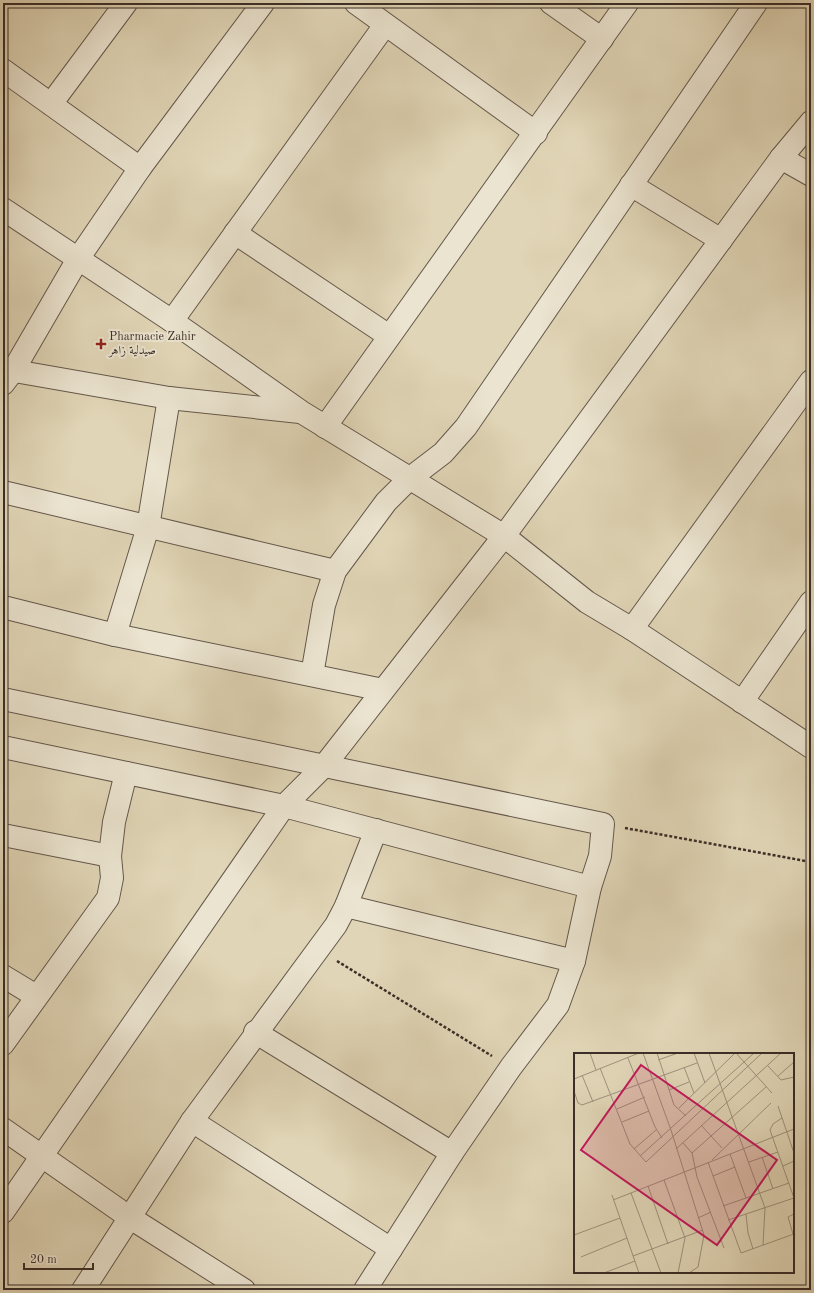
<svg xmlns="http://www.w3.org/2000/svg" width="814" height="1293" font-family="'Old Standard TT',Amiri,serif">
<rect width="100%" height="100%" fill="#e0d5b6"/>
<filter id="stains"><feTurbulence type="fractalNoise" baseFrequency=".005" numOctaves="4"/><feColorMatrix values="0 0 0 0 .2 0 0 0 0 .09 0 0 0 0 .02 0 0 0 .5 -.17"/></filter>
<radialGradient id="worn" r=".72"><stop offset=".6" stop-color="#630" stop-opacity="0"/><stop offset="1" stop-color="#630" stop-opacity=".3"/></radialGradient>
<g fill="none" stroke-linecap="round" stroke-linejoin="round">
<g stroke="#64584c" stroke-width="24">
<g id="minor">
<polyline points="356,3 536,133"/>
<polyline points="551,3 602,39"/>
<polyline points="3,70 140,168"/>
<polyline points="51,104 126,3"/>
<polyline points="781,158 811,175"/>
<polyline points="631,185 721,240"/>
<polyline points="3,209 172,321 303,413 504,536 587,602 632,629 811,747"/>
<polyline points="235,233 389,336"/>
<polyline points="172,321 385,25"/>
<polyline points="3,369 169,398 300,412"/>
<polyline points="3,384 13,371 78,259 140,168 263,3"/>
<polyline points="325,427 627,3"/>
<polyline points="3,492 335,571"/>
<polyline points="3,607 115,635 383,690"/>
<polyline points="632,629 811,381"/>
<polyline points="115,635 148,527 169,398"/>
<polyline points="312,675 324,605 335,571 386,502 409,479 443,453 466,427 756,3"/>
<polyline points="3,699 603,824 600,856 590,887 574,961 558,1005 511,1067 452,1153 365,1290"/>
<polyline points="742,702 811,602"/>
<polyline points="3,747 284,806 590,887"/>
<polyline points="3,835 110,856"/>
<polyline points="346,906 574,961"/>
<polyline points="3,976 36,996"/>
<polyline points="255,1032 452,1153"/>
<polyline points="3,1044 108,898 112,878 110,856 114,822 126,773"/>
<polyline points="192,1121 391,1249"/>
<polyline points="3,1129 129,1217 244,1290"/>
<polyline points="3,1212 284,806 324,766 504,536 781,158 811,122"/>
<polyline points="83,1290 192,1121 336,925 346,906 376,830"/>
</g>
</g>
<g stroke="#3b2e28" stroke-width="2.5" stroke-dasharray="3 2" stroke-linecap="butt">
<polyline points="625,828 811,862"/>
<polyline points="337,961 492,1056"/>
</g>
<use href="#minor" stroke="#ebe4d0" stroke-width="22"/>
</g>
<path fill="#8f2418" stroke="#ebe4d0" stroke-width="1.5" d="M99 338h4v4h4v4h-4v4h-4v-4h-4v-4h4z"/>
<g text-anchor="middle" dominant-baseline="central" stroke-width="4" stroke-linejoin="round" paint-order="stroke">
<g font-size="12" fill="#3b2e28" stroke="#ebe4d0" text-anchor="start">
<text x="109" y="337">Pharmacie Zahir<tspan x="109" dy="14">صيدلية زاهر</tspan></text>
</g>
</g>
<g transform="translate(574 1053)">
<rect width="220" height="220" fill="#e0d5b6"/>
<path fill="none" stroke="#9e927d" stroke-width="1" d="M16 0 22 17M69 0 97 77 130 182 124 214 115 220M83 0 100 52 112 63M120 0 131 30M135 0 191 155 189 192M162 0 198 40M54 5 81 74 88 85M84 7 104 0M194 13 207 27 220 24M110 14 120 40M26 15 56 91 72 109 188 0M8 22 19 49M204 23 220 9M0 26 65 0M95 37 115 29M0 38 4 50 8 52 123 10M204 53 220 100M105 55 161 0M43 56 71 44M208 65 199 71 196 77 220 145M48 69 75 58M127 72 148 95M109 90 118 100 123 124 150 195M60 96 82 77M102 96 207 0M118 100 192 34M156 101 172 145M66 103 180 0M188 104 199 136M138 107 197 50M134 109 167 200 220 181M175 109 204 99M209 113 220 108M139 123 161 114M90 127 111 185 104 220M74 133 94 191M57 140 87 220M38 142 65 220M39 147 220 76M149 153 215 130M172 161 174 180 179 196M124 165 137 159M154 167 220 145M219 181 214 164 220 161M0 182 46 165M59 203 129 177M7 204 53 185M30 220 61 208"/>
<path fill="#c2185b" fill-opacity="0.15" stroke="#c2185b" stroke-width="2" d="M67 12 203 107 143 192 7 97Z"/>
<rect width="220" height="220" fill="none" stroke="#3b2e28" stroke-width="2"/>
</g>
<rect width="814" height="1293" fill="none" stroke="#e0d5b6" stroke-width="16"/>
<rect x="4" y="4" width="806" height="1285" fill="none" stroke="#3b2e28" stroke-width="2"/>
<rect x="8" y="8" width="798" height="1277" fill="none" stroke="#3b2e28"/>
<path d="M24 1263v6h69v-6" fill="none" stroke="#3b2e28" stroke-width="2"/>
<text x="30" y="1263" font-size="12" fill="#3b2e28" stroke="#ebe4d0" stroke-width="3" paint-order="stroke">20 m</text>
<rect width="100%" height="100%" filter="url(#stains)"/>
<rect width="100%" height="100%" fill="url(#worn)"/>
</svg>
